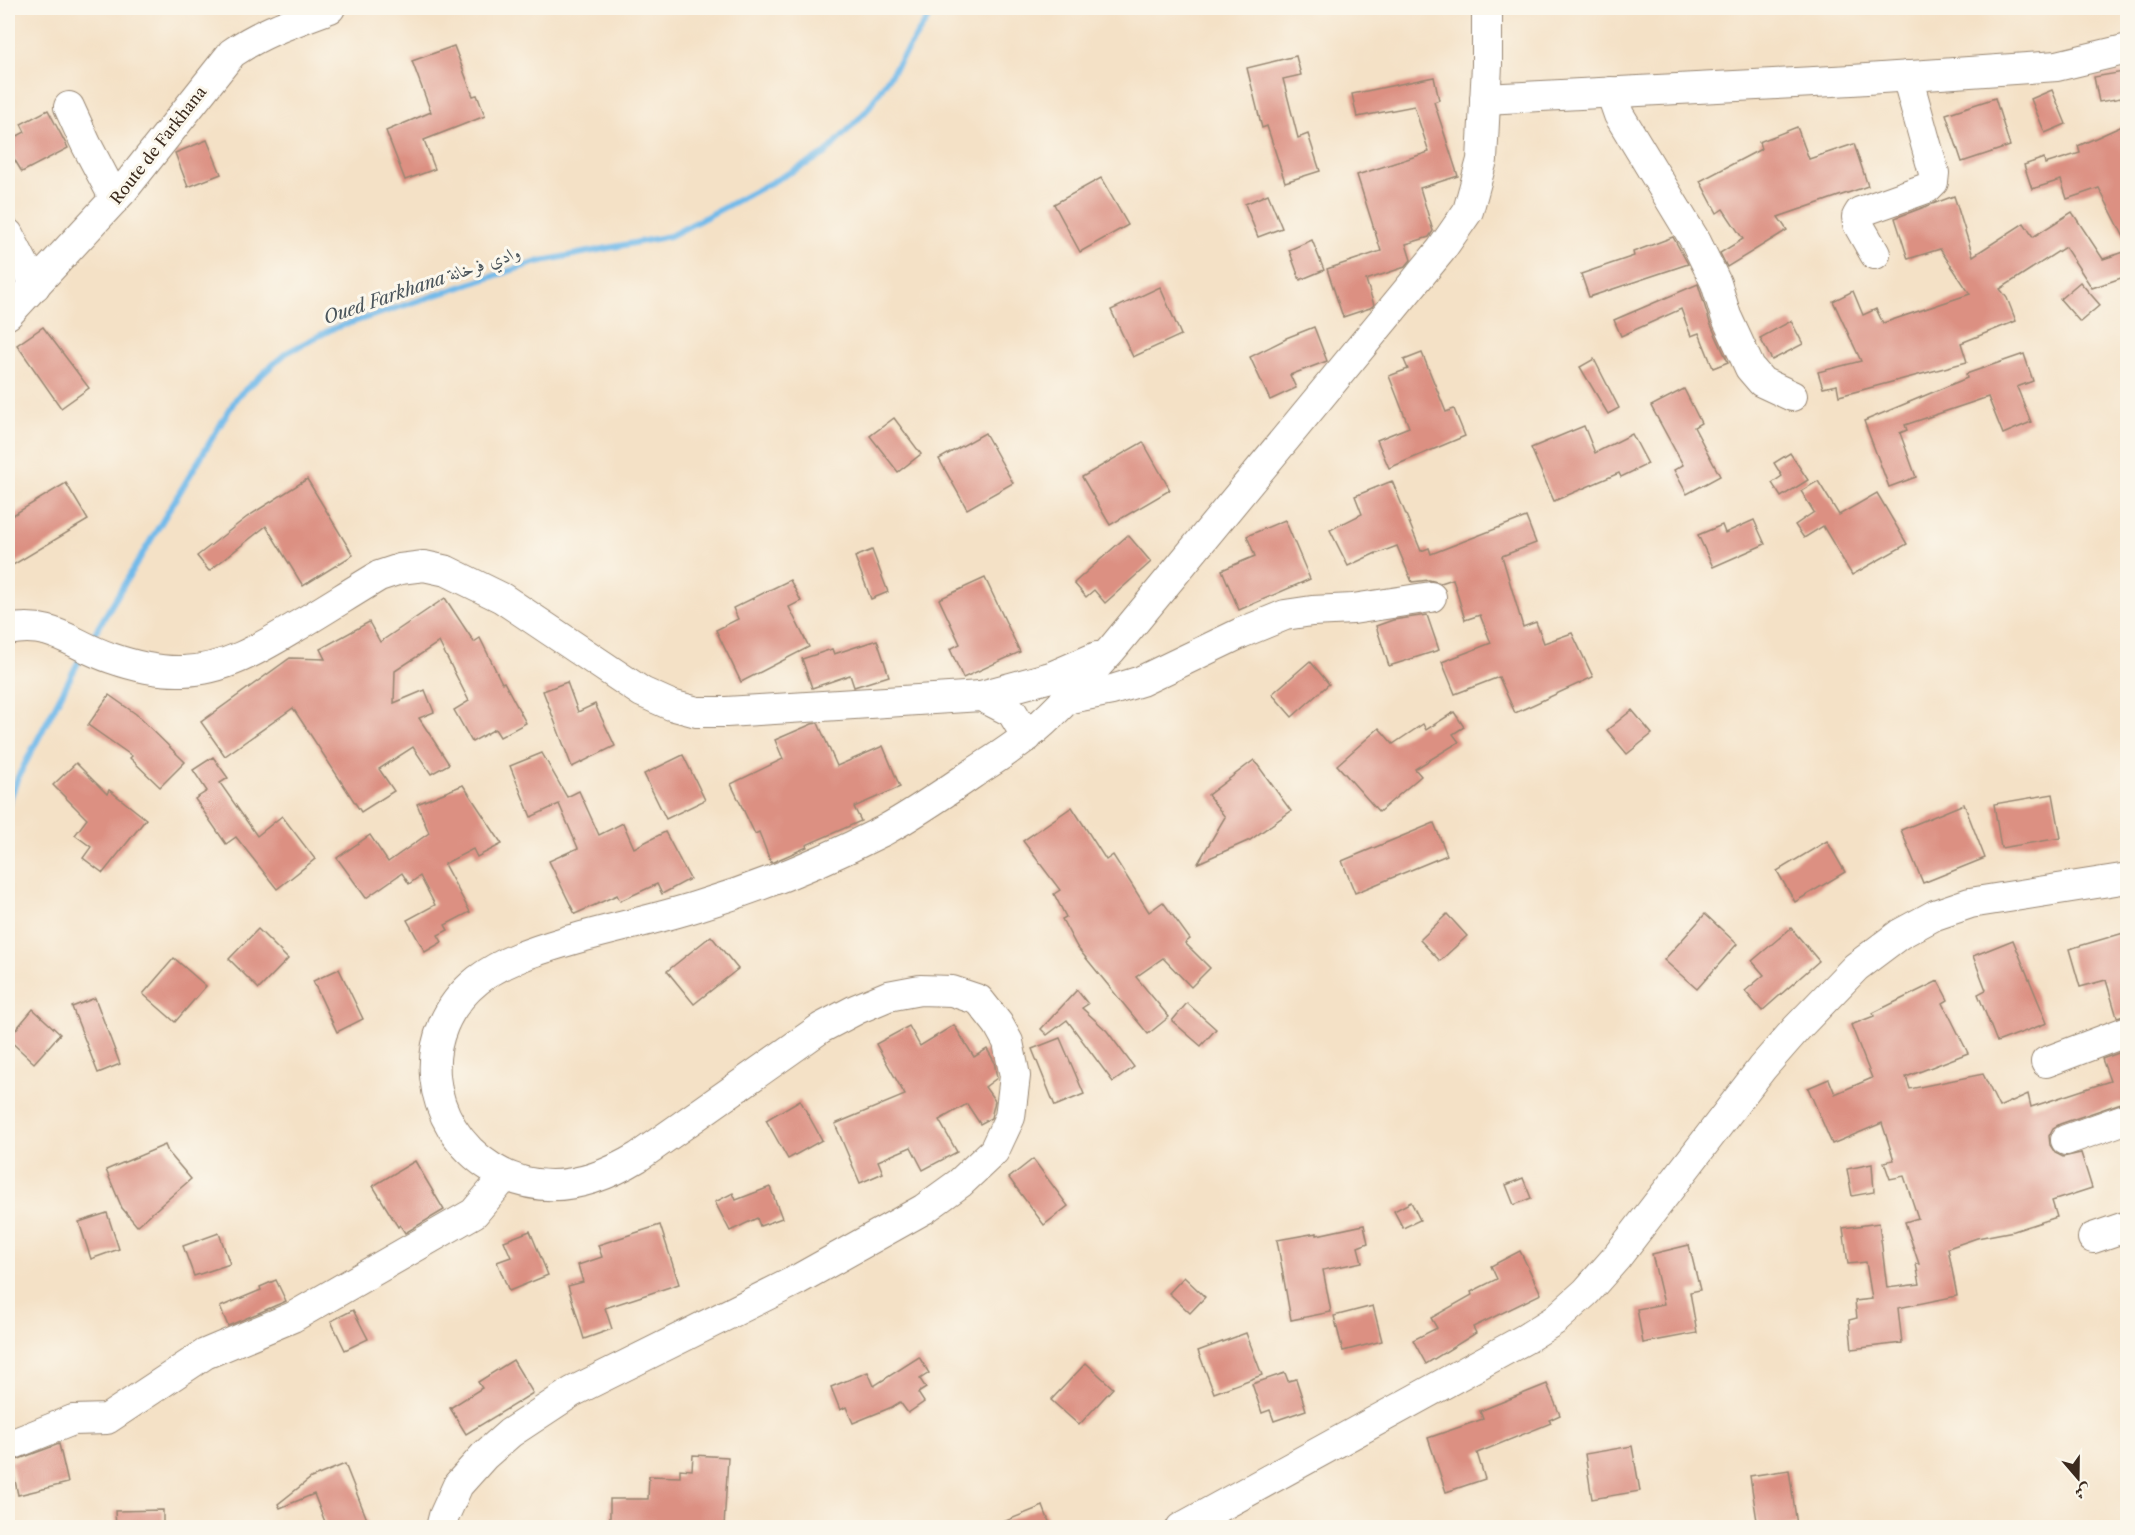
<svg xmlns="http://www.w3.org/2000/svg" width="2135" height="1535" font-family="'Libre Caslon Text',Amiri,serif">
<rect width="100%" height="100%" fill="#fbf7ec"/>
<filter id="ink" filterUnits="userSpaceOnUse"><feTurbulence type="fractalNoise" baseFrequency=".0167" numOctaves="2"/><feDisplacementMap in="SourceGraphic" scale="12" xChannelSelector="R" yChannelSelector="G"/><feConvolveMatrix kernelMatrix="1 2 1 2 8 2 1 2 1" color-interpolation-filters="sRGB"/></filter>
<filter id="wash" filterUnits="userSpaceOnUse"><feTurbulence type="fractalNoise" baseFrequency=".008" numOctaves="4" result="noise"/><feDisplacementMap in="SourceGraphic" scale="24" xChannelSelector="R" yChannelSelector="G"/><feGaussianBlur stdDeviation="1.35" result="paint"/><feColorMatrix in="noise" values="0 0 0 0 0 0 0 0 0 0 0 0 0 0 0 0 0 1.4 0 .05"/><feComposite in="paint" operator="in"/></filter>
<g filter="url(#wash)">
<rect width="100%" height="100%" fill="#f4e1c6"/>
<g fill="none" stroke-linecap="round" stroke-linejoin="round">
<g stroke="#71baea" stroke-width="6">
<polyline points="90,641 237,397 286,353 332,329 537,262 670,236 825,154 867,110 935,8"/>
<polyline points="8,804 18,777 82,655"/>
</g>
</g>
<g id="blocks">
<g fill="#dc9082">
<polygon points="454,46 473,96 477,95 485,116 424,140 435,169 405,180 386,131 431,112 412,61"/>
<polygon points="1296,56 1301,75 1283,79 1298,138 1308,134 1320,171 1285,182 1267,126 1262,128 1247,68"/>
<polygon points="2123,72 2127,97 2099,102 2094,77"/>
<polygon points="1434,77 1439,100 1434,102 1458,176 1420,188 1433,231 1429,237 1406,244 1411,260 1405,267 1366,280 1374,305 1370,308 1343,317 1327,269 1381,251 1357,175 1429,152 1414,106 1357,117 1352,94"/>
<polygon points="2052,90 2066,124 2045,133 2031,99"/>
<polygon points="1995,98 2010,146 1962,162 1946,114"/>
<polygon points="48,110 68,148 22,172 13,157 8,160 8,141 25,132 21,124"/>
<polygon points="2127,124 2127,243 2099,188 2067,199 2061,180 2032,189 2024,165 2044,158 2045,164 2080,153 2078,146"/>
<polygon points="1797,127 1809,159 1854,144 1868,186 1778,217 1787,230 1727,267 1720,253 1743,239 1723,209 1717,213 1700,181 1761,149 1759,142"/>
<polygon points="207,140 221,174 188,187 175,153"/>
<polygon points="1101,178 1128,225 1080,252 1054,204"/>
<polygon points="1268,194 1282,228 1258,237 1245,204"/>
<polygon points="1954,196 1973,256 2024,223 2033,237 2072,212 2103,259 2127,251 2127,276 2092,288 2065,247 2000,289 2007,298 2016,321 1961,343 1967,362 1839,396 1837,385 1823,388 1818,372 1861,361 1833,301 1853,291 1863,315 1876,309 1883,323 1970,294 1940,249 1908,259 1895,218"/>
<polygon points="1673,237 1688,264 1589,297 1581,274 1634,256 1633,252"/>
<polygon points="1312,240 1324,270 1300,280 1289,250"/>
<polygon points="2080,282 2100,305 2080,322 2060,299"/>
<polygon points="1698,284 1710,323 1728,362 1713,368 1699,333 1691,336 1681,309 1621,336 1614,320"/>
<polygon points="1160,287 1181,335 1133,357 1111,310"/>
<polygon points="1791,321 1803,344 1772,360 1760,338"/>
<polygon points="43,327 89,388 61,408 17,345"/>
<polygon points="1314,327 1327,361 1290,375 1296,388 1270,400 1250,357 1286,339 1286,338"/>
<polygon points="1422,353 1446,412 1454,409 1465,436 1389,468 1377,440 1409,427 1389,376 1408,369 1404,360"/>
<polygon points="2024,354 2033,381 2017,387 2031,422 2003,434 1988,397 1905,425 1907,430 1900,433 1916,477 1889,487 1864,421 1967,378 1966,374"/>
<polygon points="1594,359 1619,408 1608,414 1580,367"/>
<polygon points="1684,389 1701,423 1694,427 1720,476 1687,494 1674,470 1683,465 1651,406"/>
<polygon points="894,418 921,454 898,472 870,436"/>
<polygon points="1584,426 1595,453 1632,434 1648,464 1621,477 1619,473 1554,501 1531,448"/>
<polygon points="985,433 1013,483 967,509 939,459"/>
<polygon points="1143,442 1170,490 1110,525 1082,477"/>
<polygon points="1790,453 1808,480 1781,497 1772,483 1782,476 1774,463"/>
<polygon points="307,479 353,555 303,586 266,526 209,571 197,556 247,517"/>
<polygon points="1392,481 1421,551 1429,548 1431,554 1526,517 1536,543 1502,556 1523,627 1536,622 1544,643 1572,633 1593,677 1515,713 1499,677 1455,694 1442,662 1491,643 1480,615 1465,620 1453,579 1441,583 1429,580 1412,582 1397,546 1376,554 1376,553 1348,566 1330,530 1362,514 1355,496"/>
<polygon points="1818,481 1839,515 1877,493 1907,544 1852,575 1823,526 1804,538 1795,525 1814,512 1801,491"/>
<polygon points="66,483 88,520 8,568 8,518"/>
<polygon points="1285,520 1310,579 1239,610 1222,570 1255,556 1247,536"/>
<polygon points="1754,520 1765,544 1713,567 1698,535 1722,525 1725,533"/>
<polygon points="1128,535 1151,562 1105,603 1094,590 1086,597 1074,583"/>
<polygon points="872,550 888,592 871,599 855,557"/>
<polygon points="985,578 1020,652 963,678 950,649 960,644 939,599"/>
<polygon points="790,580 801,601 789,607 809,647 741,682 716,630 738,619 733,608"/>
<polygon points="445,598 474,642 480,638 502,683 504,682 526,723 500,737 495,729 472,742 454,710 469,701 439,642 395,671 394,703 425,690 434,712 419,718 449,764 431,774 413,747 379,769 394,791 361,812 293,708 225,756 201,722 290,658 325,659 320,649 369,622 380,642"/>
<polygon points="1427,615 1439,650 1389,666 1376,626 1393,620"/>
<polygon points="877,640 889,676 854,687 850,675 812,688 802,659 832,649 834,654"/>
<polygon points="1310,661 1329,684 1292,717 1272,694"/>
<polygon points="567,682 578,712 595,704 615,746 572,767 543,691"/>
<polygon points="109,695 136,714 185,762 160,787 130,758 132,756 88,725"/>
<polygon points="1632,710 1652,734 1627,754 1607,730"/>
<polygon points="1454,712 1464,727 1453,734 1459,742 1415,769 1421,776 1379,812 1337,765 1379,728 1393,744 1423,724 1426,730"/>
<polygon points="818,723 837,766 883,746 900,787 854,807 861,821 806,845 807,847 771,863 759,832 755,834 731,784 783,759 775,740 812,724"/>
<polygon points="542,753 567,797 579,791 599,835 623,823 634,848 665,832 690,879 662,894 657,884 620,901 617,895 575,914 549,861 578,848 559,804 531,817 510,766"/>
<polygon points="683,755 705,800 666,819 644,774"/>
<polygon points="213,757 228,778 220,783 257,836 282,816 315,859 277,889 236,837 226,844 195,799 207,791 193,770"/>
<polygon points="1254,760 1291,811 1250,840 1198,863 1225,817 1208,795"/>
<polygon points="76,763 107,794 109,790 146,819 103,873 83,858 91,847 75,835 87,819 53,785"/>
<polygon points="463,785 502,844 477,857 473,849 444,864 470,912 445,925 448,930 438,935 442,942 425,952 407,920 435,905 420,876 409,884 402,873 366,898 337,858 370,835 388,862 429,833 417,804"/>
<polygon points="2053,794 2061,838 2001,848 1994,804"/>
<polygon points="1964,804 1985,858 1923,883 1901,830"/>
<polygon points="1072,807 1106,860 1113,855 1149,912 1163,902 1190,939 1185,943 1210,968 1191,987 1163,958 1136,977 1169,1017 1148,1034 1077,947 1062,919 1066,917 1054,894 1060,890 1023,841"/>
<polygon points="1434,823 1447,855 1355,893 1342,861"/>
<polygon points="1827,841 1845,872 1795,902 1777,871"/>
<polygon points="1447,914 1467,936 1440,961 1420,940"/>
<polygon points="1705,914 1737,944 1697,989 1664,960"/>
<polygon points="1791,928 1819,961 1762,1011 1745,991 1764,975 1752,961"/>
<polygon points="258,929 288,959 259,989 229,959"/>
<polygon points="2127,932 2127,1014 2117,1017 2106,980 2080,987 2069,949"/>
<polygon points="711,936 738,969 694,1004 667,971"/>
<polygon points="2013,940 2047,1023 1997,1042 1978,994 1986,990 1973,956"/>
<polygon points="174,958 206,986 175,1022 143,994"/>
<polygon points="339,969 363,1019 337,1032 313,981"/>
<polygon points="1938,981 1948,1000 1943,1003 1968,1053 1906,1077 1910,1089 1983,1074 1999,1107 2028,1094 2031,1107 2110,1081 2102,1059 2127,1050 2127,1101 2060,1124 2053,1128 2049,1136 2050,1145 2055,1153 2063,1157 2081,1153 2092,1188 2052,1201 2057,1217 2014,1231 1977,1238 1948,1248 1957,1296 1898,1308 1902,1343 1852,1349 1849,1320 1857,1318 1855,1301 1872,1299 1866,1262 1848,1264 1843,1228 1879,1223 1887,1288 1920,1284 1916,1264 1919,1264 1905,1222 1918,1218 1904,1176 1890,1179 1884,1162 1894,1160 1882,1123 1832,1144 1808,1088 1829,1079 1835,1094 1872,1078 1851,1025 1874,1016 1873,1013"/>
<polygon points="1077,990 1088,1004 1082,1008 1107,1031 1134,1067 1113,1082 1067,1020 1047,1035 1041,1029"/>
<polygon points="95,998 120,1064 98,1073 72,1007"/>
<polygon points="1187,1003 1216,1029 1201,1046 1172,1021"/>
<polygon points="33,1009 60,1034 34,1063 8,1039"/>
<polygon points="954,1025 974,1057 987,1049 994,1061 997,1078 985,1087 995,1101 991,1118 980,1124 967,1104 939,1120 957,1152 923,1170 911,1147 878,1161 883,1173 860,1183 835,1124 905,1095 876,1044 909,1026 920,1046"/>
<polygon points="1060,1038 1084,1094 1055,1106 1032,1049"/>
<polygon points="800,1100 822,1140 788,1159 766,1120"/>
<polygon points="165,1145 168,1152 191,1179 137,1226 122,1208 106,1170"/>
<polygon points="1033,1159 1068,1206 1044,1225 1009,1178"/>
<polygon points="415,1161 444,1210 405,1233 400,1225 398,1227 373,1186"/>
<polygon points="1872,1164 1874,1192 1852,1196 1847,1169"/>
<polygon points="1523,1178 1531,1198 1514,1205 1506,1185"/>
<polygon points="770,1187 782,1218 760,1226 757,1218 730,1231 715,1202 733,1193 736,1200"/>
<polygon points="1411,1202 1420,1220 1403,1228 1394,1211"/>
<polygon points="107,1213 119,1249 91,1259 79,1222"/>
<polygon points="660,1225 679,1284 605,1308 612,1329 584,1339 568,1286 583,1282 578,1265 602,1257 598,1245"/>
<polygon points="1364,1225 1368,1243 1358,1247 1362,1262 1323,1270 1331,1312 1291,1320 1277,1240 1317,1233 1317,1235"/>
<polygon points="530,1231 548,1275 509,1291 497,1262 511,1257 504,1241"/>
<polygon points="219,1233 230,1264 194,1276 183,1246"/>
<polygon points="1689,1245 1700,1290 1690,1292 1697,1333 1643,1343 1637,1309 1664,1304 1652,1254"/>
<polygon points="1520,1251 1541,1294 1473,1327 1476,1333 1426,1364 1413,1340 1437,1328 1431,1318 1472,1295 1471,1292 1497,1279 1491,1266"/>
<polygon points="1184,1277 1205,1297 1190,1313 1169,1293"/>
<polygon points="276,1280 286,1301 228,1326 220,1307 261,1290 260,1287"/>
<polygon points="1373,1306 1382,1341 1343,1351 1334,1316"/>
<polygon points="353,1310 368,1339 345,1350 331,1321"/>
<polygon points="1246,1333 1262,1375 1214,1393 1198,1351"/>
<polygon points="919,1357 929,1373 920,1379 926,1388 918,1393 924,1402 908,1413 900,1402 892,1407 853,1423 846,1407 840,1410 831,1387 868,1372 874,1386"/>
<polygon points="513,1360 533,1393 466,1434 450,1408 482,1388 478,1382"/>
<polygon points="1086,1363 1113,1388 1079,1425 1051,1400"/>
<polygon points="1285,1373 1288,1381 1296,1379 1306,1410 1274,1421 1270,1410 1262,1413 1252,1384"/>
<polygon points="1547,1384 1560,1415 1549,1420 1551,1423 1477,1453 1485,1479 1446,1492 1428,1438 1483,1419 1480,1411"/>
<polygon points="59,1444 68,1483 18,1495 11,1462"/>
<polygon points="1632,1446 1640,1491 1592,1499 1585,1454"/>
<polygon points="693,1455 728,1457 724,1527 610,1527 610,1499 648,1499 649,1476 680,1477 680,1469 692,1470"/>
<polygon points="345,1464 370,1527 327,1527 314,1494 280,1508 278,1504 311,1478"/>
<polygon points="1789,1470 1797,1525 1758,1527 1750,1476"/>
<polygon points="1043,1506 1051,1527 991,1527"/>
<polygon points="163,1510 163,1527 116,1527 115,1511"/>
</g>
</g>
</g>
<g filter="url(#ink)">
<use href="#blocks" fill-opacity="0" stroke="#988672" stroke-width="1.5"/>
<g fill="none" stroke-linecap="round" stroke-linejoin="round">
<g stroke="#988672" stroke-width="32">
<g id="minor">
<polyline points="1611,92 1619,115 1696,242 1716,283 1726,316 1750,368 1762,382 1792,396"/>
<polyline points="1485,99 1852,80 2057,66 2128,49"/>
<polyline points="69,107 86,144 115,199"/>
<polyline points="8,234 35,286"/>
<polyline points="1875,254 1858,224 1857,217 1860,212 1927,188 1933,182 1934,173 1907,76"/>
<path d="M8 314 124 189 232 53C262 32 296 21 330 8"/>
<path d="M8 630C54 621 71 645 111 658 134 666 158 672 183 671 228 670 267 644 304 622 329 607 354 591 379 576L400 569 424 566 447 571 502 598 642 692 671 705 697 712H726L981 696 1012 712 1027 737"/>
<polyline points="981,696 1051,677 1097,657"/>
<polyline points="1065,699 1112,690 1141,681 1241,633 1285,615 1312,611 1353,609 1431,597"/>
<polyline points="2046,1062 2128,1031"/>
<polyline points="2066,1140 2128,1118"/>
<polyline points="2093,1238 2128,1226"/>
<polyline points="8,1446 73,1420 107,1419 205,1354 293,1317 474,1213 505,1176"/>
<path d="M441 1528 444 1516 458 1485 484 1456 510 1433 572 1392 797 1280 924 1209 960 1183 994 1151 1010 1117 1015 1076 1008 1042 998 1024 979 1000 952 991 920 990 888 996 857 1009 821 1028 638 1157C592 1185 541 1198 492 1168 424 1125 413 1032 478 980 503 961 534 951 564 942 608 929 654 920 698 906 761 887 824 861 883 831 914 814 943 794 972 774 990 762 1010 750 1027 736 1059 711 1085 678 1112 649L1441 250 1468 211 1482 160 1487 65V8"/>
<polyline points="1181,1528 1525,1339 1555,1320 1586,1292 1616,1258 1762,1068 1797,1028 1856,967 1900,934 1935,915 1970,903 2128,878"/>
</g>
</g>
<use href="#minor" stroke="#fff" stroke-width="30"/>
</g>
</g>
<g text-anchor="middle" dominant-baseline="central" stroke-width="6" stroke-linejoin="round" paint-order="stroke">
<g font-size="16" fill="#3b2a1e" stroke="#fbf7ec">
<text transform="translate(158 145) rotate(-52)">Route de Farkhana</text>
</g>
<g font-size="18" font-style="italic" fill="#4b555b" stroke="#fbf7ec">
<text transform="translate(422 285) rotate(-19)">Oued Farkhana وادي فرخانة</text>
</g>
</g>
<rect width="2135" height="1535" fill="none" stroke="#fbf7ec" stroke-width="30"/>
<g transform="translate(2078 1478) rotate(160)" stroke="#fbf7ec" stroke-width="4.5" paint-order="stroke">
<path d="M0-4.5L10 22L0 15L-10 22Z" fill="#3b2a1e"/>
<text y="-9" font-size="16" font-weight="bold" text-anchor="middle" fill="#3b2a1e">ش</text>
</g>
</svg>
